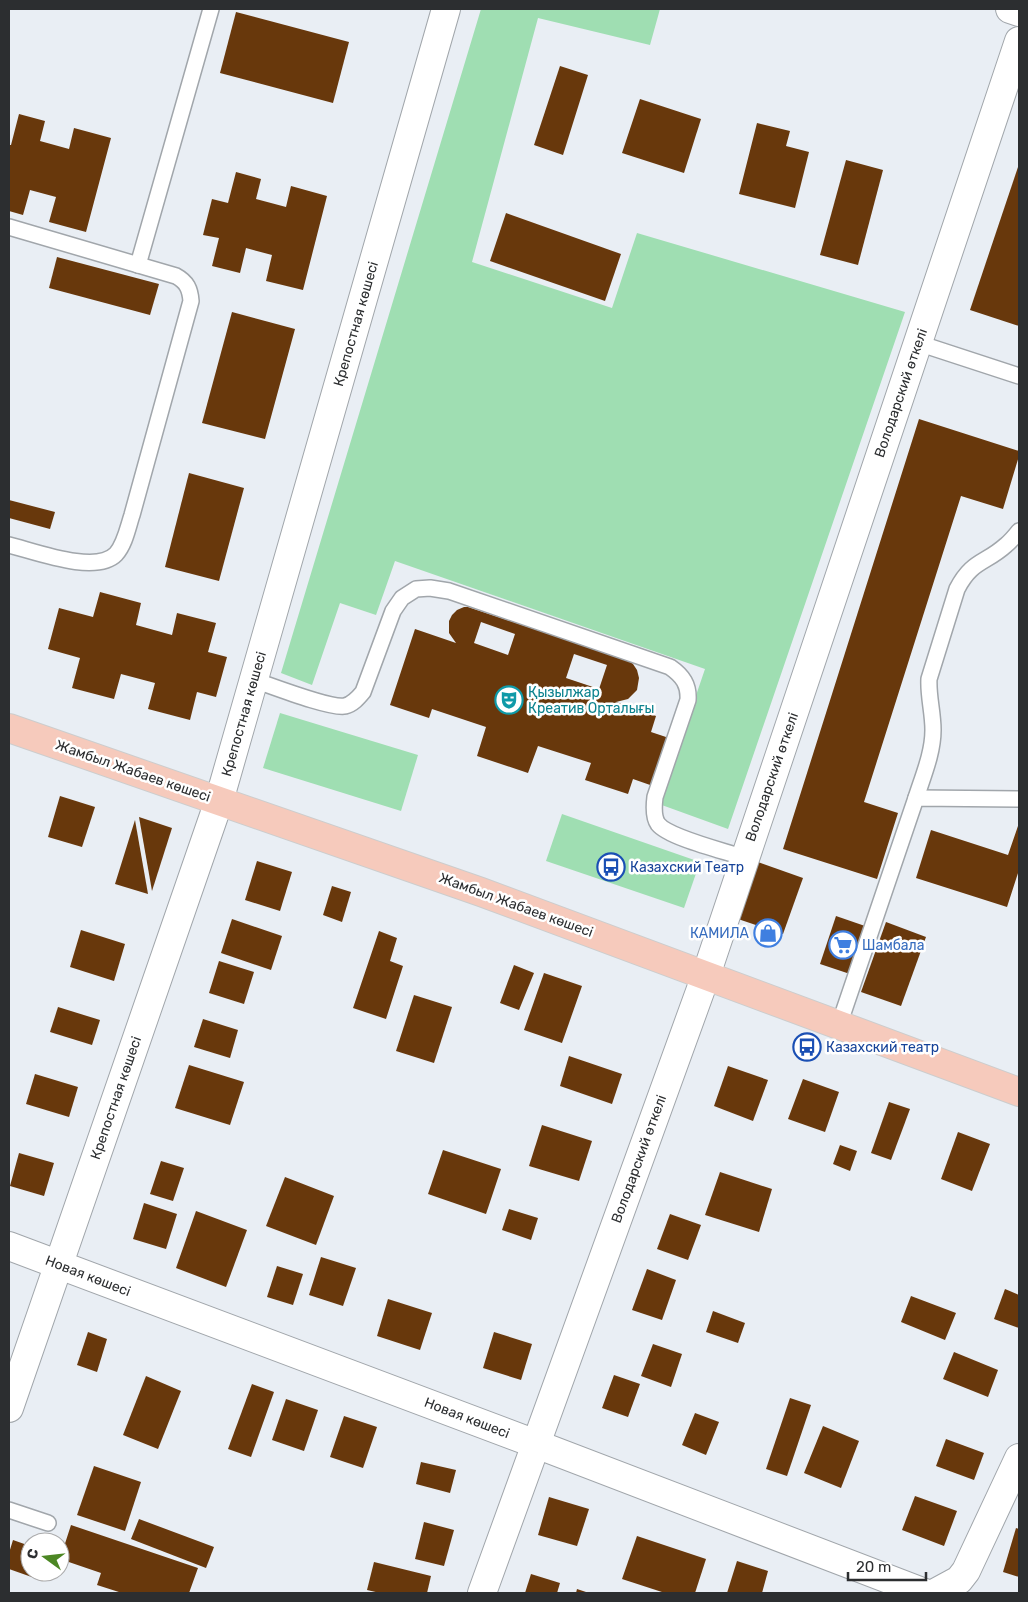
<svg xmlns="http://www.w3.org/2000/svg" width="1028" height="1602" font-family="Rubik,sans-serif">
<rect width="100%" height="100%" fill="#e9eef4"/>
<g fill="#9fdeb2">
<polygon points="481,9 660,9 650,45 538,18 472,262 612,308 637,233 905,312 728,829 659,804 705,669 395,561 376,615 340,603 312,685 281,673"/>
<polygon points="280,713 418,755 401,811 263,768"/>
<polygon points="562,814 700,862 684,908 546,861"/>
</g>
<g fill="#68380c" fill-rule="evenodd">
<polygon points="236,12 349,42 333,103 220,73"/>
<polygon points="560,66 588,75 563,155 534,145"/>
<polygon points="640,99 701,119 684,173 622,153"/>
<polygon points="19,114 45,121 40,141 69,149 74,128 111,138 86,232 49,222 56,197 30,190 23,215 9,211 9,145 11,145"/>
<polygon points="757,123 790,131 786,146 809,152 795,208 739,194"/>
<polygon points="846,160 883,170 858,265 820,255"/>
<polygon points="1019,164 1019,326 970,310"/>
<polygon points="236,172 261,179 256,199 286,207 291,186 327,196 303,290 266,281 272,255 246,248 240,273 212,266 219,238 203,235 212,199 228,203"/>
<polygon points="506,213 621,254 605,301 490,261"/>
<polygon points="57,257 159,284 150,315 49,288"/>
<polygon points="232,312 295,329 265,439 202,423"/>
<polygon points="919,419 1019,451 1019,456 1003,509 961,496 864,802 898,813 877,879 783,849"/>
<polygon points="189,473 244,488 219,581 165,567"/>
<polygon points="9,500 55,512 50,529 9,518"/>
<polygon points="100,592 141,603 136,625 172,635 177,613 216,623 208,652 227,657 216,697 197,692 190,720 148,709 155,683 121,674 114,699 72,688 80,658 48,649 59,608 93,617"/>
<path d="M464 607H468L630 661 633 664 637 670 639 678 637 690 628 699 616 702 656 716 651 732 669 738 653 786 633 779 628 794 585 780 591 763 538 746 528 773 477 756 486 727 432 709 429 718 390 705 415 629 456 643 449 633V621L452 615 457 610ZM481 622 515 634 508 655 474 643ZM574 654 607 665 599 689 566 678Z"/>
<polygon points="60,796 95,807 82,847 48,837"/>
<polygon points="139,817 172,828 152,891"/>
<polygon points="135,820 148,894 115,884"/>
<polygon points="1019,823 1019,870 1007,907 916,878 931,830 1008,855"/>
<polygon points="257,861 292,872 280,911 245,900"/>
<polygon points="758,862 803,878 783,934 738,919"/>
<polygon points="332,886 351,892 342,922 323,915"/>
<polygon points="836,916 865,926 850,974 820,964"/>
<polygon points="232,919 282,936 271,970 221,953"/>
<polygon points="886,922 926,937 901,1006 861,992"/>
<polygon points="81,930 125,944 114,981 70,967"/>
<polygon points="379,931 397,938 390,961 403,966 386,1019 353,1008"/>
<polygon points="219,961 254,972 244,1004 209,993"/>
<polygon points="514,965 534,973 519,1010 500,1003"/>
<polygon points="544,973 582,986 562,1043 524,1030"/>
<polygon points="414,995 452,1007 434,1063 396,1051"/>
<polygon points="58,1007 100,1020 92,1045 50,1032"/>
<polygon points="203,1019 238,1030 230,1058 194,1047"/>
<polygon points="569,1056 622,1074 612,1104 560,1086"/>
<polygon points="189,1065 244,1082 230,1125 175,1108"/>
<polygon points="728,1066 768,1080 753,1121 714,1106"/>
<polygon points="35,1074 78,1087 69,1117 26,1104"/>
<polygon points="803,1079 839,1092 825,1132 788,1119"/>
<polygon points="889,1102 910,1109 891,1160 871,1153"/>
<polygon points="542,1125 592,1141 579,1181 529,1166"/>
<polygon points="958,1132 990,1144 972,1191 941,1179"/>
<polygon points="840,1145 857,1151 850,1171 833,1164"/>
<polygon points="443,1150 501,1169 486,1214 428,1194"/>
<polygon points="19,1153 54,1163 44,1196 10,1186"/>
<polygon points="161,1161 184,1168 173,1201 150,1194"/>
<polygon points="720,1172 772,1189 759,1232 705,1215"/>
<polygon points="285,1177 334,1196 316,1245 266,1226"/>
<polygon points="144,1203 177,1214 166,1249 133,1239"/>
<polygon points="509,1209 538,1218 531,1240 502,1230"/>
<polygon points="196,1211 247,1230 226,1287 176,1268"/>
<polygon points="670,1214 701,1225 688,1260 657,1249"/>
<polygon points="321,1257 356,1268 343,1306 309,1295"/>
<polygon points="277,1266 303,1274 293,1305 267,1297"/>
<polygon points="647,1269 676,1280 662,1320 632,1310"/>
<polygon points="1005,1289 1019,1295 1019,1328 994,1319"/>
<polygon points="911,1296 956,1313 945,1340 901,1322"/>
<polygon points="388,1299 432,1313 420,1350 377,1336"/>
<polygon points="713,1311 745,1323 738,1343 706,1332"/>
<polygon points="88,1332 107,1339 97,1372 77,1365"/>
<polygon points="494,1332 532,1344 521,1380 483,1368"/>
<polygon points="653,1344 682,1354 671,1387 641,1376"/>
<polygon points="954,1352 998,1370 988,1397 943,1379"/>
<polygon points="614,1375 640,1384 628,1417 602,1408"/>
<polygon points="146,1376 181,1391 158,1449 123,1435"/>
<polygon points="252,1384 274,1392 251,1457 228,1449"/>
<polygon points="790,1398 811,1405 787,1476 766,1469"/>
<polygon points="286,1399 318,1410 304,1451 272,1440"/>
<polygon points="695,1413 719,1422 706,1455 682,1445"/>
<polygon points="344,1416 377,1427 363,1468 330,1457"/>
<polygon points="823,1426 859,1441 841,1488 804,1473"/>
<polygon points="946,1439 984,1453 974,1480 936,1466"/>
<polygon points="421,1462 456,1470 450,1493 416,1484"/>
<polygon points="94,1466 141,1482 125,1531 77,1515"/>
<polygon points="915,1496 957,1511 944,1546 902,1530"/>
<polygon points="549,1497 589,1509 577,1546 538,1535"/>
<polygon points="139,1519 214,1547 206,1568 131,1539"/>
<polygon points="424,1522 454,1530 444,1566 415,1559"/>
<polygon points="71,1525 198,1568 189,1593 122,1593 97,1585 101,1573 60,1559"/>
<polygon points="1016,1528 1019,1529 1019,1577 1003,1572"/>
<polygon points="637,1536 706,1559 695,1593 665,1593 622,1579"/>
<polygon points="13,1540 30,1546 30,1572 45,1572 43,1581 9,1569 9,1553"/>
<polygon points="737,1561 768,1571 762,1593 727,1593"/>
<polygon points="374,1562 431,1576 427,1593 380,1593 367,1590"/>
<polygon points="531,1574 560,1583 557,1593 525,1593"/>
<polygon points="577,1589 589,1593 576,1593"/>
</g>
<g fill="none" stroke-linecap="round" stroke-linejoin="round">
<g stroke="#a1a6ab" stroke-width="18">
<g id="lane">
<path d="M9 227 176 276C187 282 190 289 191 301L132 515C128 527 125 544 116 554 96 575 34 551 9 545"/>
<polyline points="138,265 211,9"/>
<polyline points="918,343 1019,376"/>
<path d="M254 680C272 686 331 709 345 706 353 704 358 698 363 692L393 611 402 598 416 589 430 588 449 591 670 667C683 676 689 685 688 700L655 797C654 805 653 817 658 824 669 838 725 851 745 858"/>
<path d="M916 798C923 776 933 753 933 730 933 712 928 696 929 679L957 589C972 560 985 564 1006 545 1011 541 1015 536 1019 531"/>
<polyline points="839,1025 916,798 1019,799"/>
<polyline points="9,1510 48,1523"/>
</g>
</g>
<g stroke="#a1a6ab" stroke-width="30">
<g id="street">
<polyline points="1010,9 1019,12"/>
<polyline points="9,1246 536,1444 925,1593"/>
<polyline points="482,1593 706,975 1019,41"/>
<polyline points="935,1593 959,1580 966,1571 1019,1458"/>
</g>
</g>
<g stroke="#a1a6ab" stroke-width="30">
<polyline id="secondary" points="9,1408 219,801 446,9"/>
</g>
<g stroke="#cccdcd" stroke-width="30">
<polyline id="primary" points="9,728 481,892 1019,1092"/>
</g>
<use href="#lane" stroke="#fff" stroke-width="15"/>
<use href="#street" stroke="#fff" stroke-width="28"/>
<use href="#secondary" stroke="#fff" stroke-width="28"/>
<use href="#primary" stroke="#f6cabc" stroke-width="28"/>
</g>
<defs>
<g id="theatre-ring" transform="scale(1.4375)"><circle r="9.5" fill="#fff" stroke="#0f9aa8" stroke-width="1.5"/><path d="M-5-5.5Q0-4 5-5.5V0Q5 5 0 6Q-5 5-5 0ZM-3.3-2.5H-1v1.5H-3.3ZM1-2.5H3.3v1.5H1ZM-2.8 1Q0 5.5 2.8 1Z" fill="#0f9aa8"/></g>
<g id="bus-ring" transform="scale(1.4375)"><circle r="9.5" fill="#fff" stroke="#1a4fb4" stroke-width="1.5"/><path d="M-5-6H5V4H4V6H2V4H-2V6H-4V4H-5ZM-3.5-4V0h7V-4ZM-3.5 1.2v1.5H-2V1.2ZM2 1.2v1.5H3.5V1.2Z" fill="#1a4fb4"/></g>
<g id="shop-ring" transform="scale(1.4375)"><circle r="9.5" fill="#fff" stroke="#3f7fe0" stroke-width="1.5"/><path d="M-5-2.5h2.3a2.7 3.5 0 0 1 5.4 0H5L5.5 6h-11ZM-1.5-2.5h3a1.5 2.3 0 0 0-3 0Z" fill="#3f7fe0"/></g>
<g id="supermarket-ring" transform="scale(1.4375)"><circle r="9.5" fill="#fff" stroke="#3f7fe0" stroke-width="1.5"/><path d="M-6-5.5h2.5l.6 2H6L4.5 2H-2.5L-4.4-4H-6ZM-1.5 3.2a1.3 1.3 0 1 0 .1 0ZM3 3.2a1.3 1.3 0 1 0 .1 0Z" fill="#3f7fe0"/></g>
</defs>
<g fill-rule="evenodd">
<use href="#theatre-ring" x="509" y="700"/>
<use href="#bus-ring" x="611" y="867"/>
<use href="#shop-ring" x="768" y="933"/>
<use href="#supermarket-ring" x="843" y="945"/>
<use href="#bus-ring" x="807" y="1047"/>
</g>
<g text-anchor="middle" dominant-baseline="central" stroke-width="5" stroke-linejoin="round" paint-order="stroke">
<g font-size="14" fill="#2c2e30" stroke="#fff">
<text transform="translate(356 324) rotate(-74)">Крепостная көшесі</text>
<text transform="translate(901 393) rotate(-71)">Володарский өткелі</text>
<text transform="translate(244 714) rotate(-74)">Крепостная көшесі</text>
<text transform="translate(133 771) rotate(19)">Жамбыл Жабаев көшесі</text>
<text transform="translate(772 777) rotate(-71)">Володарский өткелі</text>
<text transform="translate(516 905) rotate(20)">Жамбыл Жабаев көшесі</text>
<text transform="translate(116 1098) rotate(-71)">Крепостная көшесі</text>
<text transform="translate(639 1159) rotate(-70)">Володарский өткелі</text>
<text transform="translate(88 1276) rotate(21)">Новая көшесі</text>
<text transform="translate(467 1418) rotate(21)">Новая көшесі</text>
</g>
<g font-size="14" fill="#0d838f" stroke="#fff" text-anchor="start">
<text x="528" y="692">Қызылжар<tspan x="528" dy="16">Креатив Орталығы</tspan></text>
</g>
<g font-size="14" fill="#164399" stroke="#fff" text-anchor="start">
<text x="630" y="867">Казахский Театр</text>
<text x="826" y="1047">Казахский театр</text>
</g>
<g font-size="14" fill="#366cbe" stroke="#fff" text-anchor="end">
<text x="749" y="933">КАМИЛА</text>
<text x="862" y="945" text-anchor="start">Шамбала</text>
</g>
</g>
<rect width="1028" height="1602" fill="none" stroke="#2c2e30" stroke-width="20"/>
<g transform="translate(45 1557) rotate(285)"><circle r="24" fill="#ffffff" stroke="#ababac"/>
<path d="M0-4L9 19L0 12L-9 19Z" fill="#4c8724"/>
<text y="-8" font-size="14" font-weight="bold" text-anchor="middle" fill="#2c2e30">С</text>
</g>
<path d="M848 1572v8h78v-8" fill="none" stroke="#2c2e30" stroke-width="2.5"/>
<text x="856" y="1572" font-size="15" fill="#2c2e30" stroke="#ffffff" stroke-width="4" paint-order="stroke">20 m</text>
</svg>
